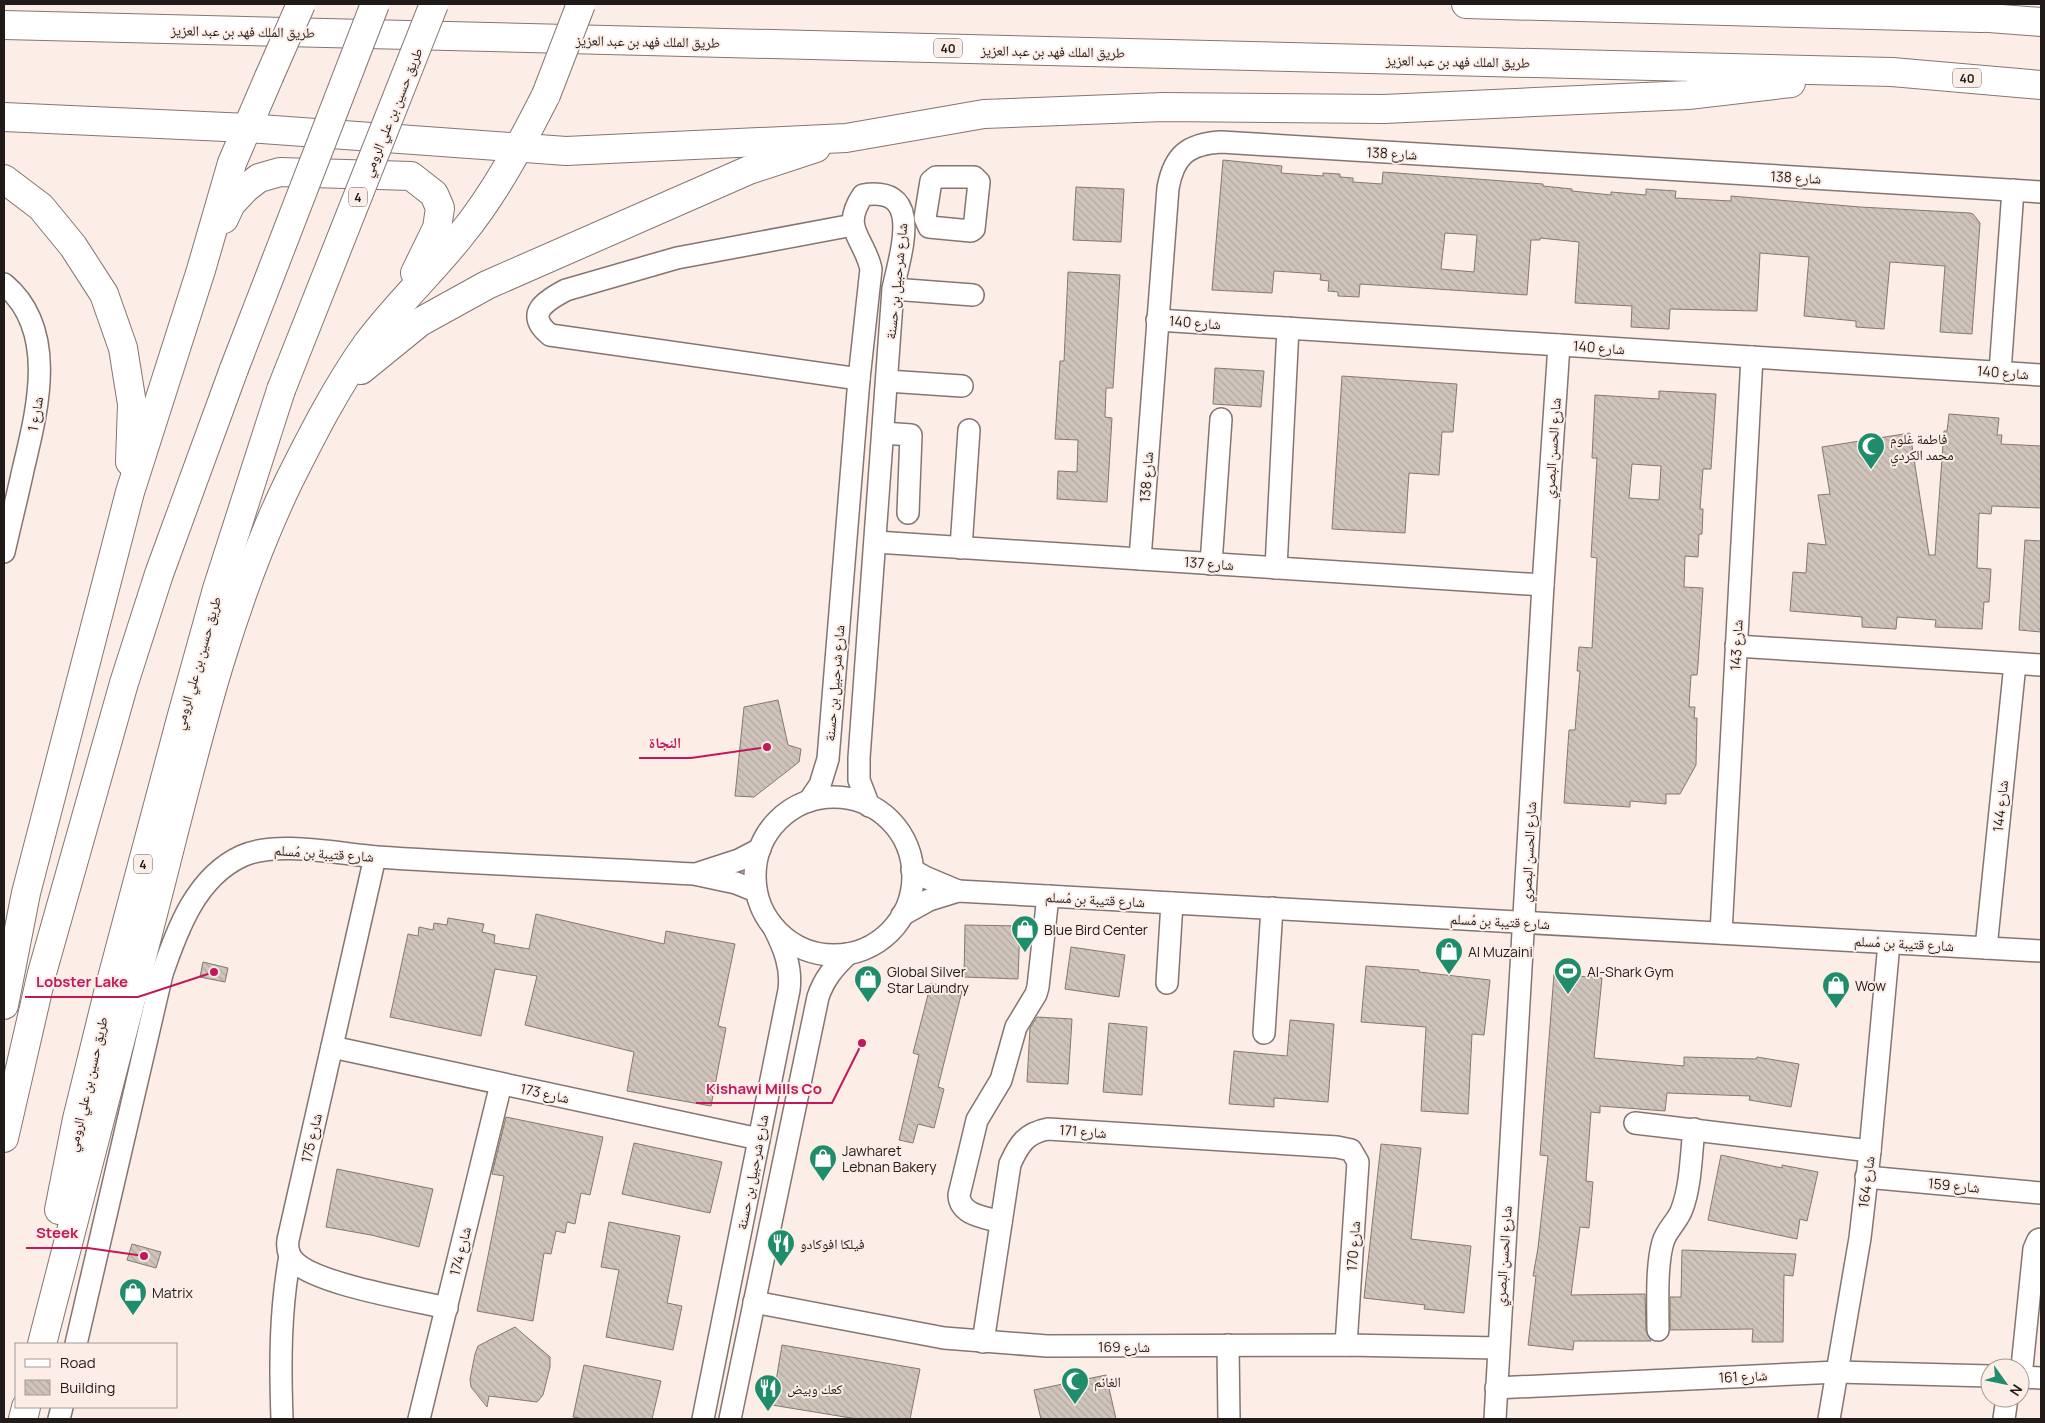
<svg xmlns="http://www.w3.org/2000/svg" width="2045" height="1423" font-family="Manrope,'Noto Naskh Arabic',sans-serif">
<defs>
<pattern id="building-back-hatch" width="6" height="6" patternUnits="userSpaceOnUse" patternTransform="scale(1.25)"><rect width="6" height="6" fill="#cfc4ba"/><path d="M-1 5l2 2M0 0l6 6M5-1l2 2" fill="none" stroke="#b1a89f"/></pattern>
</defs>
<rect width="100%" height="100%" fill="#fdede7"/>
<g fill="url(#building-back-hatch)" stroke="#83796f" fill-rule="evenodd">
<path d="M1223 160 1282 166 1281 173 1323 176V173L1340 174V177L1353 178V182L1382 184 1383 172 1543 184V186L1572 189V191L1611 195V192L1646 195V189L1676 191 1675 198 1731 201V196L1860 207 1970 213 1973 214 1980 223 1972 334 1940 332 1945 266 1890 262 1884 329 1856 327V321L1804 316 1809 257 1760 253 1757 311 1670 309 1669 329 1631 327 1632 306 1575 303 1579 242 1540 238V240H1531L1527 295 1360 284 1359 297 1338 296V292L1328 291 1329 281 1320 280 1321 274 1274 271 1272 293 1212 290ZM1445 233 1477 235 1474 272 1441 269Z"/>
<polygon points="1076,187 1124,189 1121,242 1073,240"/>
<polygon points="1068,272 1120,275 1113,388 1106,388 1105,417 1112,418 1107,502 1057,499 1058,471 1077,472 1078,440 1055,439 1060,361 1064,361"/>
<polygon points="1215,368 1264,371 1261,407 1213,404"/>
<polygon points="1342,376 1457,384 1453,432 1442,432 1439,475 1409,473 1405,533 1332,529"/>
<path d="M1659 391 1716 394 1711 469H1703L1700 509H1703L1702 534H1699L1698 557 1685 556 1684 587 1703 588 1698 665 1697 675H1691L1689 707H1695L1694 718H1697L1696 765 1680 794H1666V804L1630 801V807L1564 803 1569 730H1575L1580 671H1577L1579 647 1592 648 1597 558 1591 557 1597 458H1592L1595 395 1659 399ZM1632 464 1661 466 1659 500 1629 498Z"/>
<polygon points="1949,414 1999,418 1997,435 2002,435 2001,444 2041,446 2041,508 1992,506 1991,514 1979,513 1977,568 1991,569 1989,602 1984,602 1982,629 1935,627 1936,620 1897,617 1896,629 1862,627 1862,617 1790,611 1793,572 1806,573 1808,543 1826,545 1818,495 1830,494 1822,447 1910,433 1929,555 1935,555 1944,431 1947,431"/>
<polygon points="2025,540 2041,541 2041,632 2019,630"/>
<polygon points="778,700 788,745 801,749 799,762 754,797 735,796 744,707"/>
<polygon points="536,914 664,944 666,931 735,944 718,1026 726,1028 711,1106 627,1091 634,1052 525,1025 537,976 495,969 481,1036 390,1017 408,934 418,936 419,927 433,930 434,923 447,925 448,918 484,924 482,932 495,935 494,943 529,949"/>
<polygon points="965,925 1020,926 1018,979 964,977"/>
<polygon points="1071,947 1125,955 1119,997 1065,989"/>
<polygon points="203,962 228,968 225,982 200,977"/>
<polygon points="1366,966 1419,970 1419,972 1490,980 1484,1035 1472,1034 1468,1114 1421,1111 1426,1027 1361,1022"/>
<polygon points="1554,974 1602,978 1594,1058 1684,1066 1684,1057 1756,1059 1757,1057 1799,1064 1791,1107 1749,1100 1750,1096 1667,1093 1665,1111 1600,1106 1600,1113 1591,1112 1586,1181 1593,1182 1589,1228 1580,1227 1571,1295 1645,1294 1646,1330 1651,1341 1574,1341 1573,1350 1528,1345 1536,1276 1533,1276 1538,1248 1548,1156 1540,1155"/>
<polygon points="931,983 962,991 938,1087 944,1089 934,1128 918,1124 913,1143 899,1140 919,1055 913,1053"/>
<polygon points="1037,1017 1072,1019 1068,1084 1027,1082 1030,1028"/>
<polygon points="1290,1020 1334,1024 1328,1102 1274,1098 1274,1107 1229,1104 1234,1051 1287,1056"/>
<polygon points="1109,1023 1147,1027 1142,1095 1103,1092"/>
<polygon points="506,1117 603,1137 590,1195 581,1193 575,1224 567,1222 565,1233 556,1231 551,1254 544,1253 533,1321 477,1311 504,1176 492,1174"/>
<polygon points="634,1143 722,1162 710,1213 622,1194"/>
<polygon points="1381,1144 1421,1148 1411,1239 1471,1246 1464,1313 1424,1309 1425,1305 1364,1298"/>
<polygon points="1721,1155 1782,1168 1782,1165 1818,1172 1807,1221 1800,1219 1797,1239 1708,1220"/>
<polygon points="337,1169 433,1189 419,1247 371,1235 326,1227"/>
<polygon points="609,1222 680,1236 667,1303 682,1306 673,1350 606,1337 619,1270 601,1267"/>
<polygon points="132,1244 161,1252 156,1268 127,1260"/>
<polygon points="1682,1250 1796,1254 1793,1276 1784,1275 1783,1342 1752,1342 1753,1329 1670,1330 1670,1297 1681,1297"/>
<polygon points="515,1327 550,1357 550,1367 543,1395 537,1402 489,1396 487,1407 471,1387 470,1379 475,1354 478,1346"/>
<polygon points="782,1345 920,1369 910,1419 857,1419 772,1405"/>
<polygon points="584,1365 661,1381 652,1419 585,1419 573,1417"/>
<polygon points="1106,1375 1116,1419 1041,1419 1034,1390"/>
</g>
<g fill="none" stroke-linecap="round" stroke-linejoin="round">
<g stroke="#847570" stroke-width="24">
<g id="minor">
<polygon points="936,177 974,177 979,182 974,229 971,231 929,227 925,218 931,181"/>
<path d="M853 225 677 258 566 290C545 301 524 314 550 335L859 379"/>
<path d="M4 284C59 330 37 411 23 470 17 498 10 525 4 552"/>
<polyline points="893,289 973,295"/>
<polyline points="1157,320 2041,375"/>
<polyline points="2000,372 2013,190"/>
<polyline points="887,381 962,386"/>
<polyline points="883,433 911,435 908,513"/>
<polyline points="876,542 1543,585"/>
<polyline points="961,548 969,430"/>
<path d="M1140 559 1168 188C1174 155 1188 144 1221 142L2041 192"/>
<polyline points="1211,564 1221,419"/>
<polyline points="1276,568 1288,328"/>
<polyline points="1736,646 2041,665"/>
<circle cx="834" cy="876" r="79"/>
<path d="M809 801 820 785 828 759 859 379 871 269C864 237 840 229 863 195 925 185 900 254 893 289L859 758V780L869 806"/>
<path d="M375 857 288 1240C287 1248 288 1255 294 1261 315 1284 413 1300 447 1308"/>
<polyline points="912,870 927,878 958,891"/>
<polyline points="699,873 739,860 760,849"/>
<polyline points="902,915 929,900 958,891 2041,951"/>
<polyline points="1721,933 1752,357"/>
<polyline points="1986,948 2015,664"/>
<polyline points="1167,983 1172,903"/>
<polyline points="1264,1033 1272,908"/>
<polyline points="332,1047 759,1139"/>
<polyline points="1635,1123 1870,1151"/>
<polyline points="1866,1177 2041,1193"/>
<path d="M1001 1222C986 1217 960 1216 959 1195L977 1120 1001 1080 1016 1027 1036 994 1038 987 1048 896"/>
<polyline points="754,1302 944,1338 1047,1346 1346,1345 1498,1348"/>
<path d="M1658 1330C1658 1305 1656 1266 1663 1242 1667 1229 1678 1221 1682 1209 1691 1185 1691 1155 1694 1129"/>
<path d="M983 1342 1010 1164C1019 1144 1026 1133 1048 1129L1337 1147 1351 1150 1358 1162 1346 1345"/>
<path d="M76 1344 162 974C177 930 196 877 242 856 277 840 339 854 377 857 482 864 588 868 694 874L736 883 756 891"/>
<polyline points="1228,1345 1229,1419"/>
<polyline points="2020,1377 2041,1378"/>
<polyline points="2021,1377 2034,1249 2038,1240 2041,1239"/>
<polyline points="1496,1388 1837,1372 1990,1376"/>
<polyline points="59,1419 62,1407"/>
<path d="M282 1419C280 1364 280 1310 290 1256"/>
<polyline points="419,1419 501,1084"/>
<path d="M703 1419 789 990C792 967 784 948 774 928"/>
<path d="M730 1419 818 997C824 979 834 967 848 954"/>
<polyline points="1495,1419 1543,585 1559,345"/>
<polyline points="1829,1419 1860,1238 1870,1151 1889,943"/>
<polyline points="2004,1419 2007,1398"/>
</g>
</g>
<g stroke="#847570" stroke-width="30">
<g id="highway">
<polyline points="1466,4 1982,18"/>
<polyline points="1963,16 2041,22"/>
<polyline points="4,25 1892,72 2041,85"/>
<polyline points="4,117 248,128 566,151 846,138 984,114 1163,107 1384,109 1688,95 1791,83"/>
<polyline points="4,179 41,207 73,246 104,294 123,348 132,404 130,462"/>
<polyline points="224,219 231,204 246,188 259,178 280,172 411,176 434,194 440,208 437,228 415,273"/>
<polyline points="361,370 420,322 487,285 749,170 816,148"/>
<polyline points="4,1005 26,893 130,492 201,270 232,163 269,77"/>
<polyline points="4,1138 42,973 124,683 159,574 234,369"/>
<polyline points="59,1210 77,1119 108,993 182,715 217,589 281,390"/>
<path d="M42 1344C82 1189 122 1034 162 879 196 745 228 607 289 481 312 435 337 386 367 344 396 305 431 273 461 235 496 192 521 144 546 95"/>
<polyline points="23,1419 26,1407"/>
</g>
</g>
<use href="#minor" stroke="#fff" stroke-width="21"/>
<use href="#highway" stroke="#fff" stroke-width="28"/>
<g stroke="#847570" stroke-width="30" stroke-linecap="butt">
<g id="highway-bridge">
<polyline points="269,77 301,4"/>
<polyline points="546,95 581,4"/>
<polyline points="234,369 375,4"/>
<polyline points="281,390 434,4"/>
</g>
</g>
<use href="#highway-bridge" stroke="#fff" stroke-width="28"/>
</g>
<defs>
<g id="mosque-pin" transform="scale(1.4375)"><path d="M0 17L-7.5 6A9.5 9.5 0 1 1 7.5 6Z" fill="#1f8c6b" stroke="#fdede7"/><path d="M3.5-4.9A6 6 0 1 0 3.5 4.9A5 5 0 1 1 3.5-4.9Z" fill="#fff"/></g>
<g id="shop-pin" transform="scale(1.4375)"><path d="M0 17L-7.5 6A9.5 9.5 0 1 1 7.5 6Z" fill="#1f8c6b" stroke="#fdede7"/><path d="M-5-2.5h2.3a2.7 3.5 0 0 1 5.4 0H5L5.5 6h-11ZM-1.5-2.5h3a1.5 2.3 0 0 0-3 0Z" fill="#fff"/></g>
<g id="stadium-pin" transform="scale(1.4375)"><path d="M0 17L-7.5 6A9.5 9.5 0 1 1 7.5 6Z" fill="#1f8c6b" stroke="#fdede7"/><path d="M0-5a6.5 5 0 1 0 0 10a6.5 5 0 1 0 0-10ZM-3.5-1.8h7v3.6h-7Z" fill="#fff"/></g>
<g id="restaurant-pin" transform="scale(1.4375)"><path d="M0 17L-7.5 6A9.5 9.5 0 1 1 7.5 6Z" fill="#1f8c6b" stroke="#fdede7"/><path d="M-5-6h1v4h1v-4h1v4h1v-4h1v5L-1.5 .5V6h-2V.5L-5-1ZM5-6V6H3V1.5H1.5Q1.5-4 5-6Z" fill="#fff"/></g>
</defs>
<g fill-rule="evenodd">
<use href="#mosque-pin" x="1871" y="446"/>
<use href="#shop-pin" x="1025" y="929"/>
<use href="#shop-pin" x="1449" y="951"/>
<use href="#stadium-pin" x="1568" y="971"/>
<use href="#shop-pin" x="868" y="979"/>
<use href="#shop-pin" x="1836" y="985"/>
<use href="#shop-pin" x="823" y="1158"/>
<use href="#restaurant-pin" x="781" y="1243"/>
<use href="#shop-pin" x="133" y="1292"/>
<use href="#mosque-pin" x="1075" y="1381"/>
<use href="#restaurant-pin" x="768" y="1388"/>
</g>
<g text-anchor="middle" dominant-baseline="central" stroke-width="4" stroke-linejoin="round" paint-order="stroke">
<g fill="#fdede7" stroke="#625a56" stroke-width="1">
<rect x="934" y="38.5" width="28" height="19" rx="4"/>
<rect x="1953" y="68.5" width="28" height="19" rx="4"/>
<rect x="349" y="187.5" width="18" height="19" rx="4"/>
<rect x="134" y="854.5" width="18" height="19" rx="4"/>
</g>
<g font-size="12" font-weight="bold" fill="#201b18">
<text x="948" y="48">40</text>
<text x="1967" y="78">40</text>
<text x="358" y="197">4</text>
<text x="143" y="864">4</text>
</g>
<g font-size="14" fill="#201b18" stroke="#fdede7">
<text transform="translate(243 31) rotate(1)">طريق الملك فهد بن عبد العزيز</text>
<text transform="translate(648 41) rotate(1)">طريق الملك فهد بن عبد العزيز</text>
<text transform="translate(1053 51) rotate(1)">طريق الملك فهد بن عبد العزيز</text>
<text transform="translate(1458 61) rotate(1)">طريق الملك فهد بن عبد العزيز</text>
<text transform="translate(392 112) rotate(-68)">طريق حسين بن علي الرومي</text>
<text transform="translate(1392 153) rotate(3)">شارع 138</text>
<text transform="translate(1796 177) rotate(3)">شارع 138</text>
<text transform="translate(896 281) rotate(-84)">شارع شرحبيل بن حسنة</text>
<text transform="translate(1195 322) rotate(4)">شارع 140</text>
<text transform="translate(1599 347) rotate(4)">شارع 140</text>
<text transform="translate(2003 372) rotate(4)">شارع 140</text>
<text transform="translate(35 414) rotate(-80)">شارع 1</text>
<text transform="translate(1552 448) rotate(-86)">شارع الحسن البصري</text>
<text transform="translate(1146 477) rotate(-86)">شارع 138</text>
<text transform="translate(1209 563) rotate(4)">شارع 137</text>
<text transform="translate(1736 645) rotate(-87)">شارع 143</text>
<text transform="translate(197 663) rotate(-74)">طريق حسين بن علي الرومي</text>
<text transform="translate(834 683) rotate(-85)">شارع شرحبيل بن حسنة</text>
<text transform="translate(2000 806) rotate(-84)">شارع 144</text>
<text transform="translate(1528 852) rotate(-87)">شارع الحسن البصري</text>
<text transform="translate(324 853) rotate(4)">شارع قتيبة بن مُسلم</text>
<text transform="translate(1095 899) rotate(3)">شارع قتيبة بن مُسلم</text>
<text transform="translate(1500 921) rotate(3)">شارع قتيبة بن مُسلم</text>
<text transform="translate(1904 943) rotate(3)">شارع قتيبة بن مُسلم</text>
<text transform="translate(87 1084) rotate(-77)">طريق حسين بن علي الرومي</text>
<text transform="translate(545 1093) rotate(12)">شارع 173</text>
<text transform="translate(1083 1131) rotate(4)">شارع 171</text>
<text transform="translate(311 1138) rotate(-77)">شارع 175</text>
<text transform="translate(752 1172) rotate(-79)">شارع شرحبيل بن حسنة</text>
<text transform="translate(1866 1182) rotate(-83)">شارع 164</text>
<text transform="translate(1954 1185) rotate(5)">شارع 159</text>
<text transform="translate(1353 1246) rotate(-86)">شارع 170</text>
<text transform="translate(460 1251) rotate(-76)">شارع 174</text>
<text transform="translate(1503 1256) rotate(-86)">شارع الحسن البصري</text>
<text x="1124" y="1346">شارع 169</text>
<text transform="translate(1743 1376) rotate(-3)">شارع 161</text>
</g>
<g font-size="14" fill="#201b18" stroke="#fdede7" text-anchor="start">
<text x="1890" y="438">فاطمة غلوم<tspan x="1890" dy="16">محمد الكردي</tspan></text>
<text x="1044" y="929">Blue Bird Center</text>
<text x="1468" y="951">Al Muzaini</text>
<text x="887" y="971">Global Silver<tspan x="887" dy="16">Star Laundry</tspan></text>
<text x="1587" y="971">Al-Shark Gym</text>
<text x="1855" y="985">Wow</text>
<text x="842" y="1150">Jawharet<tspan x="842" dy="16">Lebnan Bakery</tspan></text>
<text x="800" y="1243">فيلكا افوكادو</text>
<text x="152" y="1292">Matrix</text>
<text x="1094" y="1381">الغانم</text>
<text x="787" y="1388">كعك وبيض</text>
</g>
</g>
<path fill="none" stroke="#c2185b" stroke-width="2" d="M767 747L691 758H639M214 972L138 997H25M862 1043L832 1103H696M144 1256L88 1248H26"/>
<g fill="#c2185b" stroke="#fdede7" stroke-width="2">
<circle cx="767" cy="747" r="5"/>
<circle cx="214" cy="972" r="5"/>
<circle cx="862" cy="1043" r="5"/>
<circle cx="144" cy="1256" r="5"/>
</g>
<g font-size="15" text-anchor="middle" font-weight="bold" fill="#c2185b" stroke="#fdede7" stroke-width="4" stroke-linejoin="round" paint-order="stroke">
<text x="665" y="748">النجاة</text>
<text x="82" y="987">Lobster Lake</text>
<text x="764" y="1094">Kishawi Mills Co</text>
<text x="57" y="1238">Steek</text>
</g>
<rect width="2045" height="1423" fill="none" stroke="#201b18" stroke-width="10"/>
<rect x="15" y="1343" width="162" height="65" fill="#fdede7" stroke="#a59994"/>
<rect x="25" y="1359" width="25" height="8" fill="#ffffff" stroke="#a59994"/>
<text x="60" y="1368" font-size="15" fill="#201b18">Road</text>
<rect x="25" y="1380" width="25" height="15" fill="url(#building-back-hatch)" stroke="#a59994"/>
<text x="60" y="1393" font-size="15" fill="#201b18">Building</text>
<g transform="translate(2005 1383) rotate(123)"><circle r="24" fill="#fdede7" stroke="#a59994"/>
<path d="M0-4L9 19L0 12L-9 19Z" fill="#1f8c6b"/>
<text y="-8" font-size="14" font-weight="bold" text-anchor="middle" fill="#201b18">N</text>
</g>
</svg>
